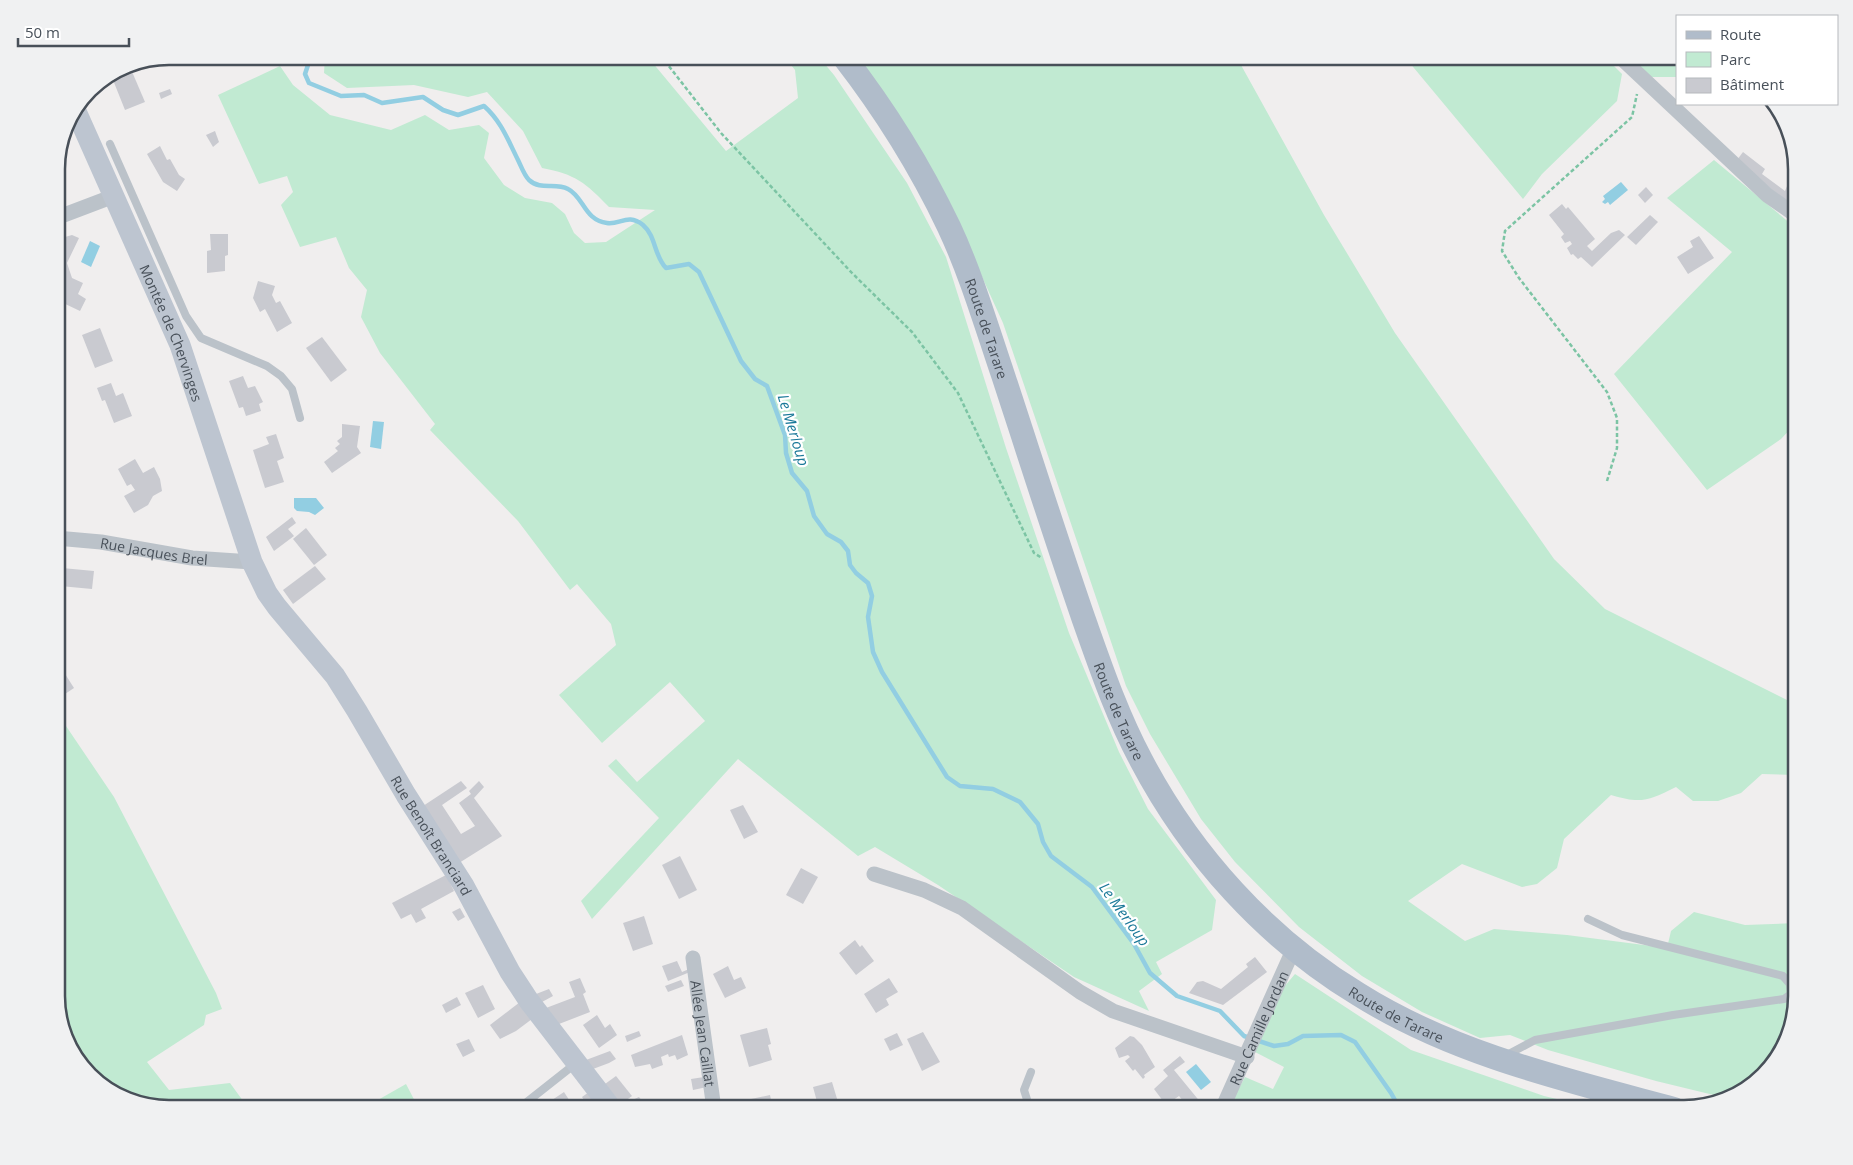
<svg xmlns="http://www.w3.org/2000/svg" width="1853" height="1165" font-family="'Open Sans',sans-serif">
<rect width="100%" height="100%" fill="#f0eeee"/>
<g fill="#c1ead2">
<path d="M325 56H647L726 151 798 98 795 70 784 56H818L834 75 907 183 946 257 1006 448 1069 633 1119 752 1148 809 1216 900 1212 930 1156 962 1162 974 1139 991 1149 1011 1074 977 938 885 875 847 858 856 738 759 592 919 581 901 659 818 608 766 616 759 637 782 705 721 670 682 602 743 559 695 616 645 611 624 577 584 570 590 518 521 430 430 435 424 380 353 361 317 367 290 349 268 336 237 300 247 281 205 293 192 287 176 259 184 218 95 280 66 293 85 330 115 391 130 425 115 449 130 479 125 489 133 484 158 504 185 525 198 552 203 565 214 574 233 585 243 606 242 655 210 609 207C586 183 575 174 542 168L523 131 487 92 468 97 414 85 347 88 324 73Z"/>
<path d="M856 56H1236L1324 215 1395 333 1554 559 1605 609 1797 705V775L1762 774 1741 793 1718 801H1693L1676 787C1648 801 1641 804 1611 795L1564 839 1557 868 1537 884 1522 887 1462 864 1408 901 1465 941 1494 929 1567 935 1667 948 1671 931 1694 912 1745 925 1797 923V997L1782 1053 1740 1094 1726 1098 1656 1081 1548 1050 1510 1035 1480 1038 1422 1012 1362 976 1299 927 1235 862 1201 819 1150 734 1126 686 1003 323 938 180Z"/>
<polygon points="1404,56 1604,56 1622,74 1617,101 1542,174 1523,199"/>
<polygon points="1629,56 1677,56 1677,77 1649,77"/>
<polygon points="1714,160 1797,229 1797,422 1781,439 1707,490 1614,374 1732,252 1667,198"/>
<polygon points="66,726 114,797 216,993 222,1009 206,1015 204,1025 147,1062 169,1090 230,1083 246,1105 258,1104 261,1109 169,1109 112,1094 71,1053 56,1004 56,730"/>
<polygon points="1295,974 1411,1050 1544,1096 1600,1109 1228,1109 1245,1077 1273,1089 1284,1067 1255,1052 1284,987"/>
<polygon points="406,1084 419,1109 362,1109"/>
</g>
<g fill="#92cee2">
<polygon points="1621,182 1628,190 1610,205 1608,202 1605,204 1602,202 1605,199 1603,196"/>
<polygon points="90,241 100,246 91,267 81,262"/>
<polygon points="373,421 384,422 381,449 370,447"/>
<polygon points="294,498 316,498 324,508 315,515 309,512 297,511 294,508"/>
<polygon points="1196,1064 1211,1082 1201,1090 1186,1072"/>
</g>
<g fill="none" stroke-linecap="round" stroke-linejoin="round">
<path stroke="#92cee2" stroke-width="4.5" d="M311 56 305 74 309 83 341 96 364 95 382 103 423 97 443 110 458 115 484 106C501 121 508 140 518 160 521 166 524 175 529 180 541 191 555 182 568 189 584 197 584 220 607 223 620 225 628 213 643 225 656 236 654 256 666 268L689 264 699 272 741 361 755 379 767 386 785 435 786 453 792 473 807 491 814 516 827 534 841 542 848 551 850 565 856 573 868 583 872 596 868 617 873 652 882 672 947 777 960 786 993 789 1020 802 1038 824 1043 842 1051 856 1092 887 1134 944 1150 973 1177 996 1220 1011 1244 1036 1274 1046 1288 1044 1303 1036 1341 1035 1355 1042 1391 1093 1400 1109"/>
</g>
<g fill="#c9cad0">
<polygon points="130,67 145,102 125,110 111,75"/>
<polygon points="170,89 172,94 161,99 159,93"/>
<polygon points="215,131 219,142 213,147 206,135"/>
<polygon points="160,146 167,160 170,159 179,175 185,179 177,191 163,182 147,154"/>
<polygon points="1743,152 1765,169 1762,174 1785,191 1797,162 1797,200 1793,208 1737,160"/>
<polygon points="1646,187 1653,195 1645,203 1638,195"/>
<polygon points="1562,204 1566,209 1568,207 1595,239 1587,246 1592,251 1611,233 1619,230 1625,235 1592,267 1581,257 1578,259 1573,254 1571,255 1567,248 1572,244 1570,241 1565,243 1561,237 1564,234 1549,215"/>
<polygon points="1650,215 1658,222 1636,245 1627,237"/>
<polygon points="210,234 228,234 228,255 225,256 225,271 207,273 207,251 211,250"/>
<polygon points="72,235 79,238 67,263 72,278 83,283 78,294 86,299 80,311 59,301 56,294 56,245 59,239 63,241 65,237"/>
<polygon points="1699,236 1714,258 1688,274 1677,257 1693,247 1690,241"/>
<polygon points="258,281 275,286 272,295 276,303 280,301 292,323 277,332 265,309 260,312 253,298"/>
<polygon points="100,328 113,361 95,368 82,335"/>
<polygon points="322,337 347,370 331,382 306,348"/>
<polygon points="243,376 248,388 255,386 263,402 259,404 261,411 246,416 243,407 239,408 229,381"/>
<polygon points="111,383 116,396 123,393 132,416 114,423 105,400 102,401 97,388"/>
<polygon points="342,424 360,426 357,447 361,453 332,473 324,462 338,451 335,448 340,444 337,441 342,437"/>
<polygon points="276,434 284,458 277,461 284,482 265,488 253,450 269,444 266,437"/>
<polygon points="135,459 143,473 154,467 160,479 162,491 153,496 148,505 134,513 124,496 135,490 131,484 127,486 118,469"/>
<polygon points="292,517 296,523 288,529 294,536 274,551 266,537"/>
<polygon points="306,528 327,555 314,565 293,539"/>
<polygon points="315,566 326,579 293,604 283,590"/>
<polygon points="62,568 94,571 92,589 60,586"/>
<polygon points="60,666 74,688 62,696 56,686 56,668"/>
<polygon points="461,781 467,788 442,805 461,834 475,826 459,803 471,794 469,791 479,781 484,787 474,798 502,836 459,863 423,806"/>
<polygon points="743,805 758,832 744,839 730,810"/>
<polygon points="680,856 697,890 679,899 662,865"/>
<polygon points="801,868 818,877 803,904 786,895"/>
<polygon points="446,875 454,891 421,909 426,918 416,923 411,914 401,919 392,903"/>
<polygon points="460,908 465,917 458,921 452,912"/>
<polygon points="644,916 653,944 633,951 623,923"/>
<polygon points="855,940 860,947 862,945 874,961 856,975 839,953"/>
<polygon points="1255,957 1267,972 1223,1005 1189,993 1197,982 1203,981 1221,989 1248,967 1246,964"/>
<polygon points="677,961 682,972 689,969 690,972 668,981 662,966"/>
<polygon points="728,966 734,980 741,977 746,988 725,998 713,974"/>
<polygon points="580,978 586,992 583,994 590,1012 559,1024 546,1008 575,997 569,982"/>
<polygon points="889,978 898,992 886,999 889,1005 876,1013 864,994"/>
<polygon points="681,980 684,986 668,992 665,986"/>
<polygon points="483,985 495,1009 478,1018 465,993"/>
<polygon points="549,989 553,996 542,1002 536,994"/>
<polygon points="457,997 461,1005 446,1013 442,1005"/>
<polygon points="520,1002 532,1019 516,1031 500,1039 490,1025"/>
<polygon points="597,1015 605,1028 610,1024 617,1035 599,1048 583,1025"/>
<polygon points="767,1028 771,1044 768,1045 772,1060 749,1067 740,1035"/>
<polygon points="639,1031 641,1036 627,1042 625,1036"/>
<polygon points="923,1032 940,1062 922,1071 907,1039"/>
<polygon points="897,1033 903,1045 890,1051 884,1039"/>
<polygon points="682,1035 688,1055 677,1060 675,1055 669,1057 668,1054 661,1057 663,1065 652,1069 650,1064 635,1067 631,1055"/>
<polygon points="1130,1036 1134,1037 1142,1045 1155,1067 1144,1075 1145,1077 1143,1079 1135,1069 1133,1071 1125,1061 1130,1057 1128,1055 1119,1058 1115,1048"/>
<polygon points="469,1039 475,1051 463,1057 456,1044"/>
<polygon points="610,1051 616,1059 609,1063 593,1069 586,1060"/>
<polygon points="1180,1056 1185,1062 1174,1070 1206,1109 1190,1109 1179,1096 1166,1105 1154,1089 1168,1076 1163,1070"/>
<polygon points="616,1076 632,1096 621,1104 605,1084"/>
<polygon points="704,1077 707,1087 693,1090 691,1079"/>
<polygon points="832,1082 838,1102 841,1100 844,1109 819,1109 813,1087"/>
<polygon points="564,1092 575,1109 545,1109 543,1106"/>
<polygon points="589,1092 596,1101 588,1106 582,1097"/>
<polygon points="770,1095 773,1109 753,1109 751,1099"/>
<polygon points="639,1097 648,1109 624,1109 621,1105"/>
</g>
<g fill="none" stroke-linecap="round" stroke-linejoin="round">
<g stroke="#7cc4a4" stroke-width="2.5" stroke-dasharray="4 2.5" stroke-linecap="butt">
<polyline points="661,56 721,133 852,273 912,332 958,393 1034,553 1042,558"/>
<polyline points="1607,481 1617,448 1617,418 1607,392 1519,278 1502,251 1505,231 1632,117 1637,94"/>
</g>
<g stroke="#bbc2c9" stroke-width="8">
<polyline points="110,144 186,316 201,338 267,366 281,376 292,389 300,418"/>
<polyline points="1505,1056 1535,1040 1673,1015 1784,999 1791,994 1790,984 1783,976 1622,935 1588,919"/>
<polyline points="518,1109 575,1064"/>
<polyline points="1030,1109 1024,1090 1031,1072"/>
</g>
<g stroke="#bbc2c9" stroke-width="15">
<polyline points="1619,56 1767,195 1797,216"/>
<polyline points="56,218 114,196"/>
<path id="s1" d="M56 538 101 542 192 558 252 562"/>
<polyline points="874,874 924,890 962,908 1080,992 1113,1011 1247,1057"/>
<path id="s2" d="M693 958 714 1109"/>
<path id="s3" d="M1222 1109 1294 948"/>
</g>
<path stroke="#bdc5d0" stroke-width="21" id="s4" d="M75 109 180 345 252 562 267 593 277 607 335 676 357 711 406 795 464 886 510 972 529 1001 612 1109"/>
<path stroke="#b0bcca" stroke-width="24" id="s5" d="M843 56C885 110 920 166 949 227 971 274 986 325 1003 375 1030 457 1056 539 1084 620 1101 668 1117 715 1141 760 1191 855 1266 938 1358 994 1453 1054 1566 1080 1674 1109"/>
</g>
<g text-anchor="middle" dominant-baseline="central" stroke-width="4.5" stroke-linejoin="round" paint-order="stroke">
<g font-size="14" fill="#485059" stroke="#fff">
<text stroke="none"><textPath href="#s5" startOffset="310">Route de Tarare</textPath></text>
<text stroke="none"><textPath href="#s4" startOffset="244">Montée de Chervinges</textPath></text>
<text stroke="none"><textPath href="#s1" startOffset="99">Rue Jacques Brel</textPath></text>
<text stroke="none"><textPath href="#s5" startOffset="715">Route de Tarare</textPath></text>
<text stroke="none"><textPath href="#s4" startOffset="815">Rue Benoît Branciard</textPath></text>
<text stroke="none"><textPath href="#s5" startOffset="1135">Route de Tarare</textPath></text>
<text stroke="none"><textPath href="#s3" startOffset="89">Rue Camille Jordan</textPath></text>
<text stroke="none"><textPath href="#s2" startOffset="76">Allée Jean Caillat</textPath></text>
</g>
<g font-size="15" font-style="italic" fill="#1b7999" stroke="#fff">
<text transform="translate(794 430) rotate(73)">Le Merloup</text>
<text transform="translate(1125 914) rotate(54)">Le Merloup</text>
</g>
</g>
<path d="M0 0H1853V1165H0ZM169 65H1684A104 104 0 0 1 1788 169V996A104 104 0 0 1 1684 1100H169A104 104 0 0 1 65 996V169A104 104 0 0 1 169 65Z" fill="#f0f1f2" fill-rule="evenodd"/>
<path fill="none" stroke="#485059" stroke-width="2.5" d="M169 65H1684A104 104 0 0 1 1788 169V996A104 104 0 0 1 1684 1100H169A104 104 0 0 1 65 996V169A104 104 0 0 1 169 65Z"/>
<rect x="1676" y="15" width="162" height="90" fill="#ffffff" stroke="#b6b9bd"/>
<rect x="1686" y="31" width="25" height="8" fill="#b0bcca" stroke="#b6b9bd"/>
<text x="1720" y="40" font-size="15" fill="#485059">Route</text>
<rect x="1686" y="52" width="25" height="15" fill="#c1ead2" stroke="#b6b9bd"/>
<text x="1720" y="65" font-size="15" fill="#485059">Parc</text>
<rect x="1686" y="78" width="25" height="15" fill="#c9cad0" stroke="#b6b9bd"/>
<text x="1720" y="90" font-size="15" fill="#485059">Bâtiment</text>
<path d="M18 38v8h111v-8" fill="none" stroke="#485059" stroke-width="2.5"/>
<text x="25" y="38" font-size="15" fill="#485059" stroke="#ffffff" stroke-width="4" paint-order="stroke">50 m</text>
</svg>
